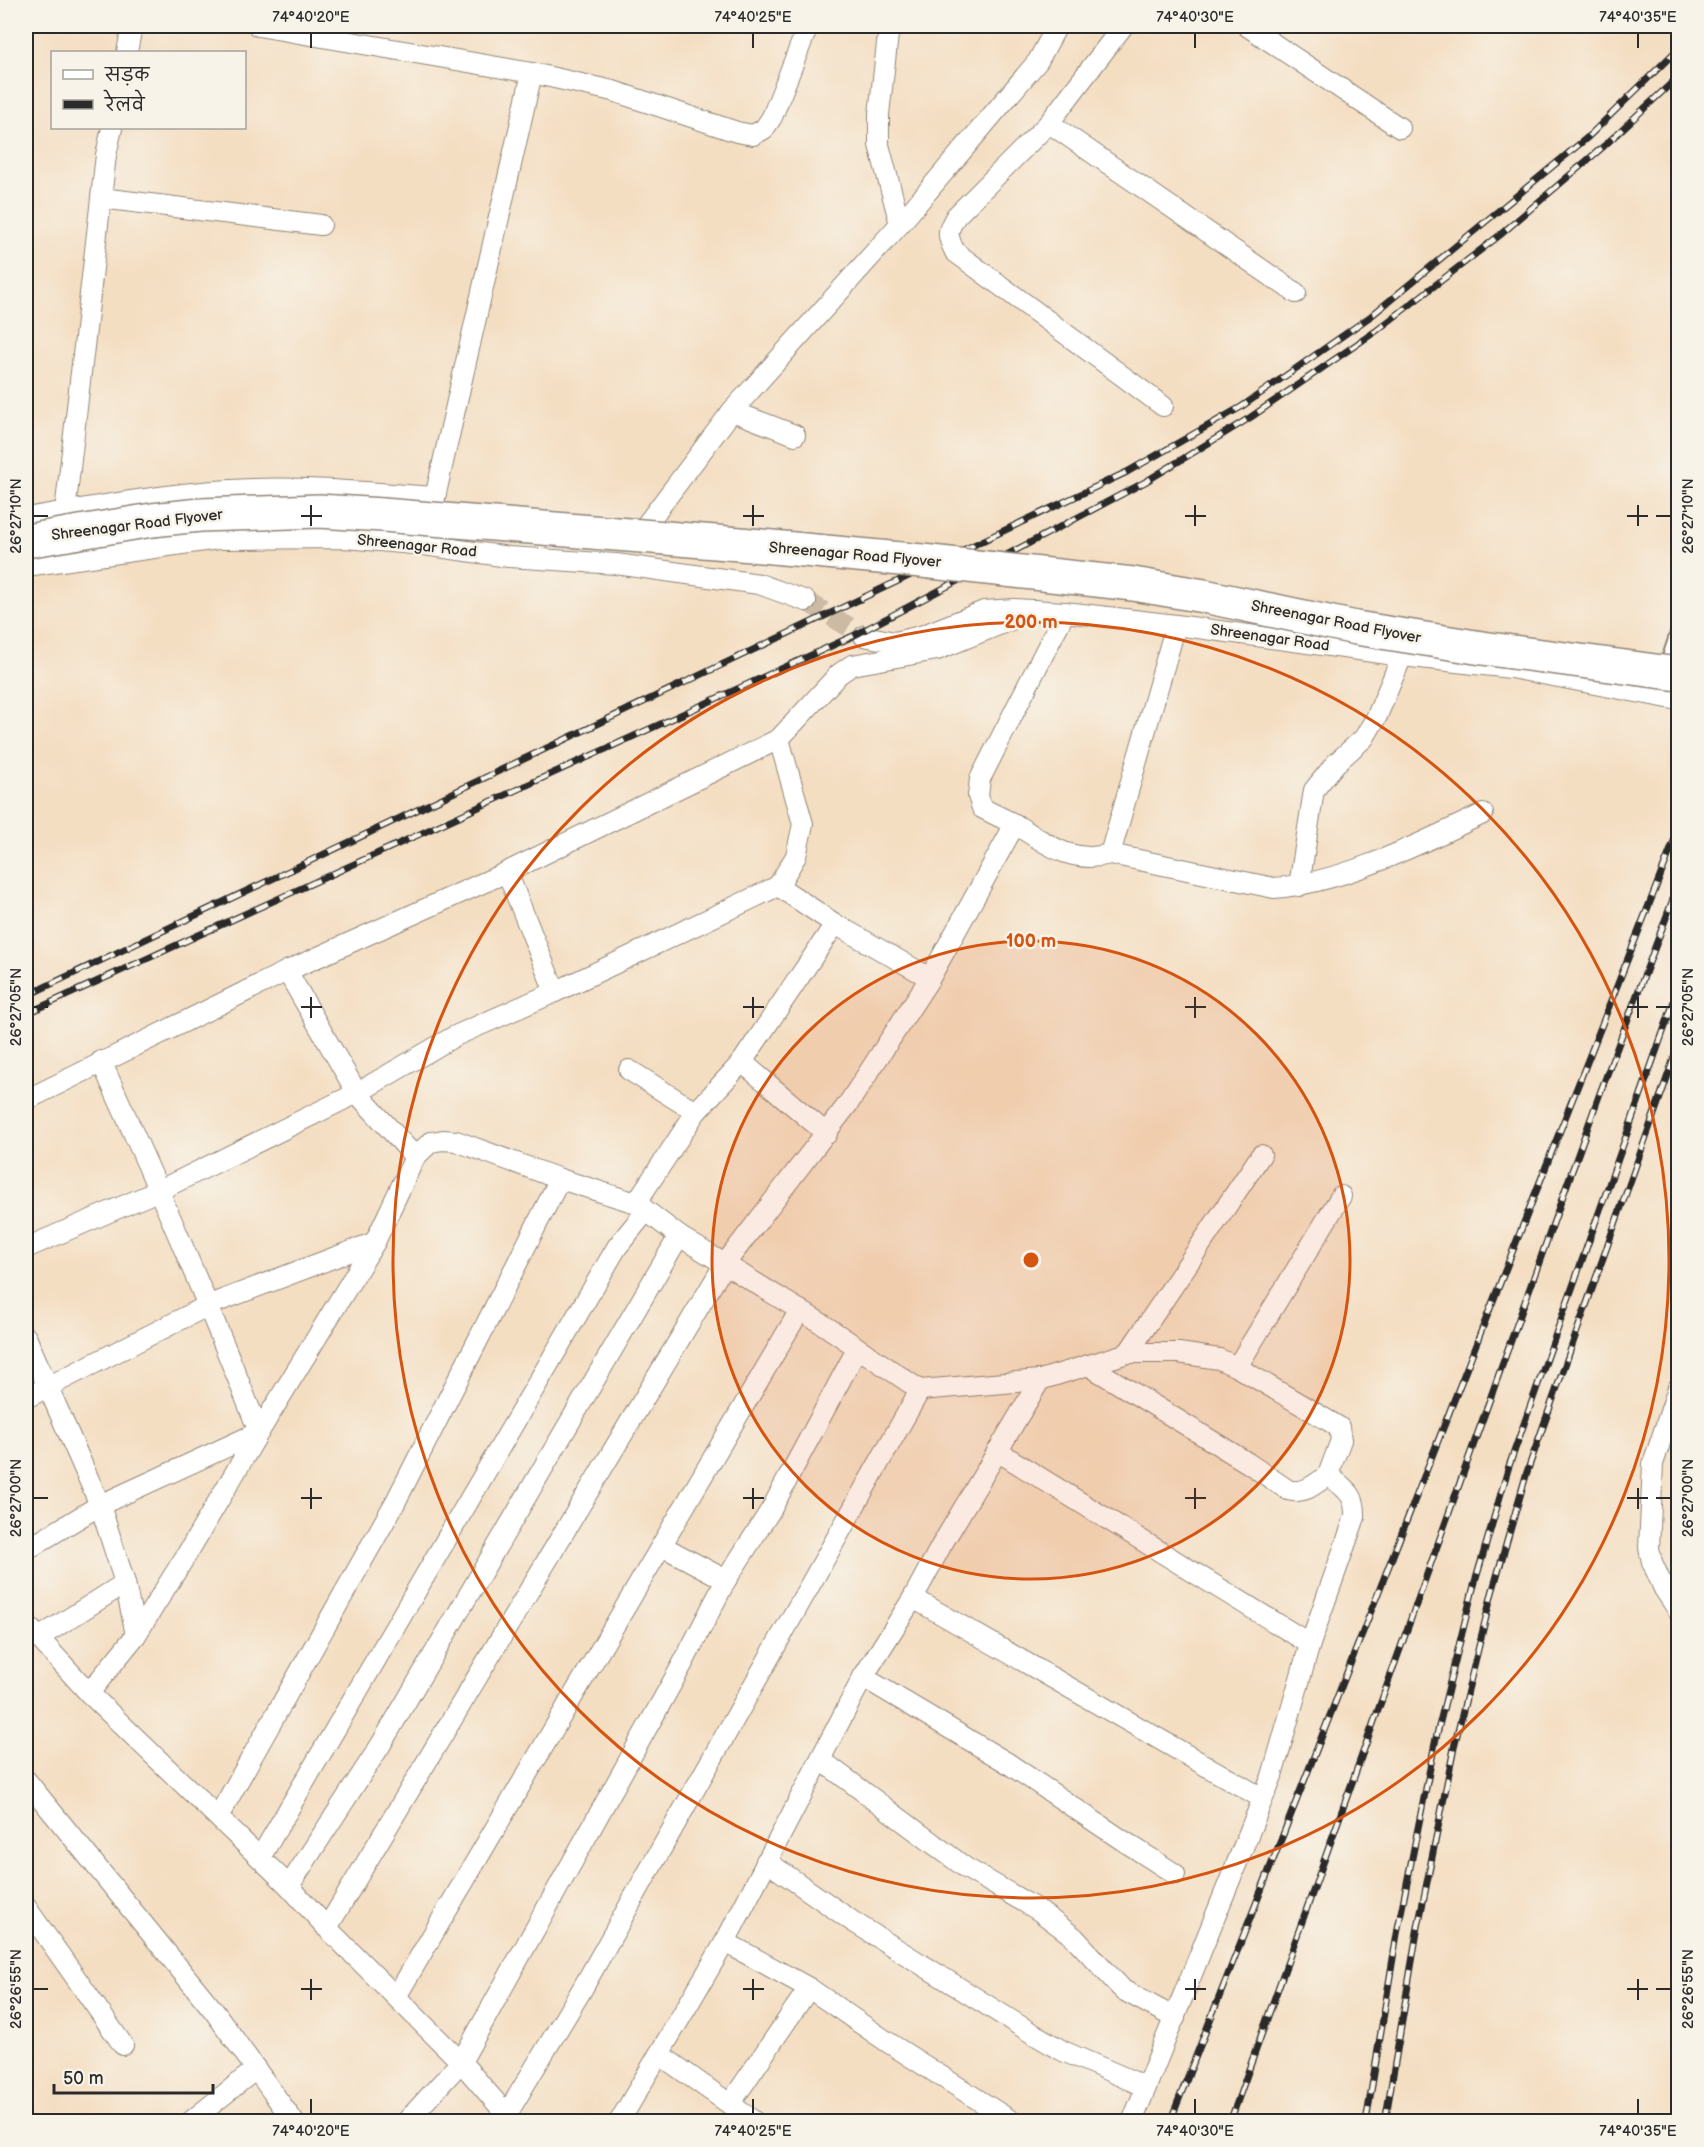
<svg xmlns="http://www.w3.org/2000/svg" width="1704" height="2147" font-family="'Balsamiq Sans','Playpen Sans Deva',sans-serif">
<rect width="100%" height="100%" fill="#f7f3e8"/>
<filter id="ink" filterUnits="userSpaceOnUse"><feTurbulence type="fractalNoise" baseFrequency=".0167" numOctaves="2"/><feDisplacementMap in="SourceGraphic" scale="12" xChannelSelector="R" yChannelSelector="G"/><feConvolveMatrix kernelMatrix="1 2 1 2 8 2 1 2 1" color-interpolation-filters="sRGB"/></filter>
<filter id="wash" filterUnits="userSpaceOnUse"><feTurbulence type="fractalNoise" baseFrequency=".008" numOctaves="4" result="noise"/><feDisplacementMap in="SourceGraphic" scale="24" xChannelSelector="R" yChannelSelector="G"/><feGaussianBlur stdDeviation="1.35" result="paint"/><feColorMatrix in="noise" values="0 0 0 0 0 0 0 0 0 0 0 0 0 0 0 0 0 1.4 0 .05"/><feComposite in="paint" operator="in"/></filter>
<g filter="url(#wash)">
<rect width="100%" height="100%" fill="#f4dec2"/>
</g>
<g filter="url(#ink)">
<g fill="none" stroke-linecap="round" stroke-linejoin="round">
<polyline stroke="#ccbaa4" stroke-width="20" stroke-dasharray="20 10" stroke-linecap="butt" points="806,601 864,636"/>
<g stroke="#908476" stroke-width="14">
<polyline id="lane" points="1664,669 1678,627"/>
</g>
<g stroke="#908476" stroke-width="22">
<g id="street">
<polyline points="258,26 532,73 613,91 737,132 753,135 764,129 772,117 808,26"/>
<polyline points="889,26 879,114 879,145 900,224"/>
<path d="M1123 26 1049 123 956 216C946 232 947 236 955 252L1163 406"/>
<polyline points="1247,26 1400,128"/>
<polyline points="127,52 132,26"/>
<polyline points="1049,123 1296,293"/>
<polyline points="101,198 321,225"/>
<polyline points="732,411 795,435"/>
<polyline points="65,512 106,155 112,128"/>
<path d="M26 518C100 506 176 491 252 489 313 487 374 493 435 497"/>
<polyline points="428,528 532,73"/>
<polyline points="634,541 732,411 900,224 1038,61 1057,26"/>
<polyline points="26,566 218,539 345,538 424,545 509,557 616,564 759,584 806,601"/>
<path d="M1065 612 980 779 978 796 982 808C993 814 1005 819 1016 825 1047 843 1070 865 1110 854L1274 888C1344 883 1420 843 1483 814"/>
<polyline points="864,636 895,642 921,636 984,611 1014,609 1065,612 1176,625 1402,656 1511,668 1678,700"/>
<polyline points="1110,854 1176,625"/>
<polyline points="507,872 555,992"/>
<polyline points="778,886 835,924 930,978"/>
<polyline points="1299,886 1314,790 1336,763 1364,738 1377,716 1402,656"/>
<polyline points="287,971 357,1093 415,1157"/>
<polyline points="742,1062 827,1134"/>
<polyline points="629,1070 696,1112"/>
<polyline points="26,1100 287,971 507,872 779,739 839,674 852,665 937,650 1035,610"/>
<polyline points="636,1203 696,1112 742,1062 835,924"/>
<polyline points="26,1248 160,1190 357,1093 455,1036 555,992 778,886 796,856 803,824 779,739"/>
<polyline points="26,1337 100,1505 125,1583 40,1637"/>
<polyline points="1128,1353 1261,1155"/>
<path d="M1088 1365 1248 1463 1288 1490C1304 1495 1315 1484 1328 1475"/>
<polyline points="1237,1367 1341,1196"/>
<polyline points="1678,1388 1653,1464 1649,1548 1652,1562 1664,1589 1678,1610"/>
<polyline points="26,1398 209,1305 375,1242"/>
<polyline points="997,1451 1310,1644"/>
<polyline points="662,1546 726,1580 772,1508 857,1349"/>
<path d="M26 1550 100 1505 259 1432C210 1307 157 1184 101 1061"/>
<polyline points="125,1583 136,1635"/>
<polyline points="913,1598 1262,1798"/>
<polyline points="26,1624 89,1693 289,1886 327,1928 461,2062 513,2122"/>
<polyline points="863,1677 1006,1762 1119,1838 1175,1874"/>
<path d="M89 1693 136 1635 187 1554 259 1432 375 1242 415 1157 431 1142 443 1140 456 1141 560 1179 636 1203 679 1236 824 1325 920 1390 1040 1380 1128 1353H1179L1219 1359 1237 1367 1339 1427 1341 1440 1328 1475C1345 1489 1356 1493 1355 1517L1310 1644 1272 1776 1132 2122"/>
<polyline points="821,1760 966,1868 1038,1910 1074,1937 1123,1990 1175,2018"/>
<polyline points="26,1780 214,2011 294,2122"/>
<polyline points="218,1817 396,1501 560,1179"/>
<polyline points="260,1858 617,1247 646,1211"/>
<polyline points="766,1861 852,1921 1030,2032 1063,2051 1146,2087"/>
<polyline points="289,1886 380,1746 679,1236"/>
<polyline points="26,1907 123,2045"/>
<polyline points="327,1928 724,1265 848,1104 930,978 1015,824"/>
<polyline points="725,1942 809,1988 886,2041 1013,2122"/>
<polyline points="396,1997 800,1310"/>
<polyline points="659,2054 755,2122"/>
<polyline points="730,2104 809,1988"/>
<polyline points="507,2114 581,1991 920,1390"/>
<polyline points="190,2122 256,2069"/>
<polyline points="406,2122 461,2062 682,1665 726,1580"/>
<polyline points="619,2122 725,1942 863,1677 913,1598 941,1546 1040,1380"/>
</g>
</g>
<use href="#lane" stroke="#fff" stroke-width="10"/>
<use href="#street" stroke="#fff" stroke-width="20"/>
<g stroke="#2b2b2b" stroke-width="7">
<g id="rail">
<polyline points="26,996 1127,472 1241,407 1371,316 1588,137 1678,49"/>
<polyline points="26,1014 853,636 1145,482 1251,417 1376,331 1500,235 1604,146 1678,77"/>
<polyline points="1170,2122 1678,831"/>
<polyline points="1230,2122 1600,1093 1678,886"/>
<polyline points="1366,2122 1398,1928 1436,1738 1473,1589 1509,1466 1678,990"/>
<polyline points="1385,2122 1417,1932 1455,1743 1492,1593 1527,1472 1678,1047"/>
</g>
</g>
<use href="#rail" stroke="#f7f3e8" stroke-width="4.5" stroke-dasharray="14" stroke-linecap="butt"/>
<g stroke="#908476" stroke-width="36" stroke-linecap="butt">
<polyline id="highway-bridge" points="26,541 152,520 200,515 319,511 383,515 740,544 922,561 1133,584 1204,596 1356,628 1482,648 1678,674"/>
</g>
<use href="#highway-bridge" stroke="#fff" stroke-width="33"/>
</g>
</g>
<path fill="none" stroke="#2b2b2b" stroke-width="2" d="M311 33V48M753 33V48M1195 33V48M1638 33V48M311 505V526M753 505V526M1195 505V526M1638 505V526M33 516H48M301 516H322M743 516H764M1185 516H1206M1627 516H1648M1656 516H1671M311 997V1018M753 997V1018M1195 997V1018M1638 997V1018M33 1007H48M301 1007H322M743 1007H764M1185 1007H1206M1627 1007H1648M1656 1007H1671M311 1488V1509M753 1488V1509M1195 1488V1509M1638 1488V1509M33 1498H48M301 1498H322M743 1498H764M1185 1498H1206M1627 1498H1648M1656 1498H1671M311 1979V2000M753 1979V2000M1195 1979V2000M1638 1979V2000M33 1989H48M301 1989H322M743 1989H764M1185 1989H1206M1627 1989H1648M1656 1989H1671M311 2099V2114M753 2099V2114M1195 2099V2114M1638 2099V2114"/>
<circle cx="1031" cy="1260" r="319" fill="#d5540f" fill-opacity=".12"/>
<g fill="none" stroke="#d5540f" stroke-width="3">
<circle cx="1031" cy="1260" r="319"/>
<circle cx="1031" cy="1260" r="638"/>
</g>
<g text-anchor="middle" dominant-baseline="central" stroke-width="5" stroke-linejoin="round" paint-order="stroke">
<g font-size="15" fill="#2b2b2b" stroke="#f7f3e8">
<text transform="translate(137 525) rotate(-7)">Shreenagar Road Flyover</text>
<text transform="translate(417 546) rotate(6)">Shreenagar Road</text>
<text transform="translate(855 555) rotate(5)">Shreenagar Road Flyover</text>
<text transform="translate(1336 622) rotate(11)">Shreenagar Road Flyover</text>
<text transform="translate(1270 638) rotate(8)">Shreenagar Road</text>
</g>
</g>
<circle cx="1031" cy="1260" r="9" fill="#d5540f" stroke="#f7f3e8" stroke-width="3"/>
<g font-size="18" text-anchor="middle" font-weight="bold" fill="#d5540f" stroke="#f7f3e8" stroke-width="5" stroke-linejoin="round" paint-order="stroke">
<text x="1031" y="628">200 m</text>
<text x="1031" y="947">100 m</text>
</g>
<rect width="1704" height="2147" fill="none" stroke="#f7f3e8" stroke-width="66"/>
<rect x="51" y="51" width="195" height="78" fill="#f7f3e8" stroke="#a5a39c" stroke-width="1.5"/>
<rect x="63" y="70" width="30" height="9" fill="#ffffff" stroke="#a5a39c" stroke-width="1.5"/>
<text x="105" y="81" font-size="18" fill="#2b2b2b">सड़क</text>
<rect x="63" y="100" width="30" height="9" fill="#2b2b2b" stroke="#a5a39c" stroke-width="1.5"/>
<text x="105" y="111" font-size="18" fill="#2b2b2b">रेलवे</text>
<path d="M54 2084v9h159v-9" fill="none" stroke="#2b2b2b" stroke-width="3"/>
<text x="63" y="2084" font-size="18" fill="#2b2b2b" stroke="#f7f3e8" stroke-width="4.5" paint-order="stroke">50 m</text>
<rect x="33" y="33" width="1638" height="2081" fill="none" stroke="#2b2b2b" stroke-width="2"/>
<g font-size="15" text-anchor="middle" fill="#2b2b2b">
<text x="311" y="22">74°40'20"E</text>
<text x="753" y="22">74°40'25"E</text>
<text x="1195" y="22">74°40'30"E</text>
<text x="1638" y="22">74°40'35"E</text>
<text transform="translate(16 516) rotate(-90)" y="5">26°27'10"N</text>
<text transform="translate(1688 516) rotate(-90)" y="5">26°27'10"N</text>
<text transform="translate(16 1007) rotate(-90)" y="5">26°27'05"N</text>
<text transform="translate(1688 1007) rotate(-90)" y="5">26°27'05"N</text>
<text transform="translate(16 1498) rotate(-90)" y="5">26°27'00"N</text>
<text transform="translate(1688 1498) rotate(-90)" y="5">26°27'00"N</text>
<text transform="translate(16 1989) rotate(-90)" y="5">26°26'55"N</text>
<text transform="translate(1688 1989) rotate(-90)" y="5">26°26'55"N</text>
<text x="311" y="2136">74°40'20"E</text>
<text x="753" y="2136">74°40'25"E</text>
<text x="1195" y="2136">74°40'30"E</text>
<text x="1638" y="2136">74°40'35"E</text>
</g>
</svg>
